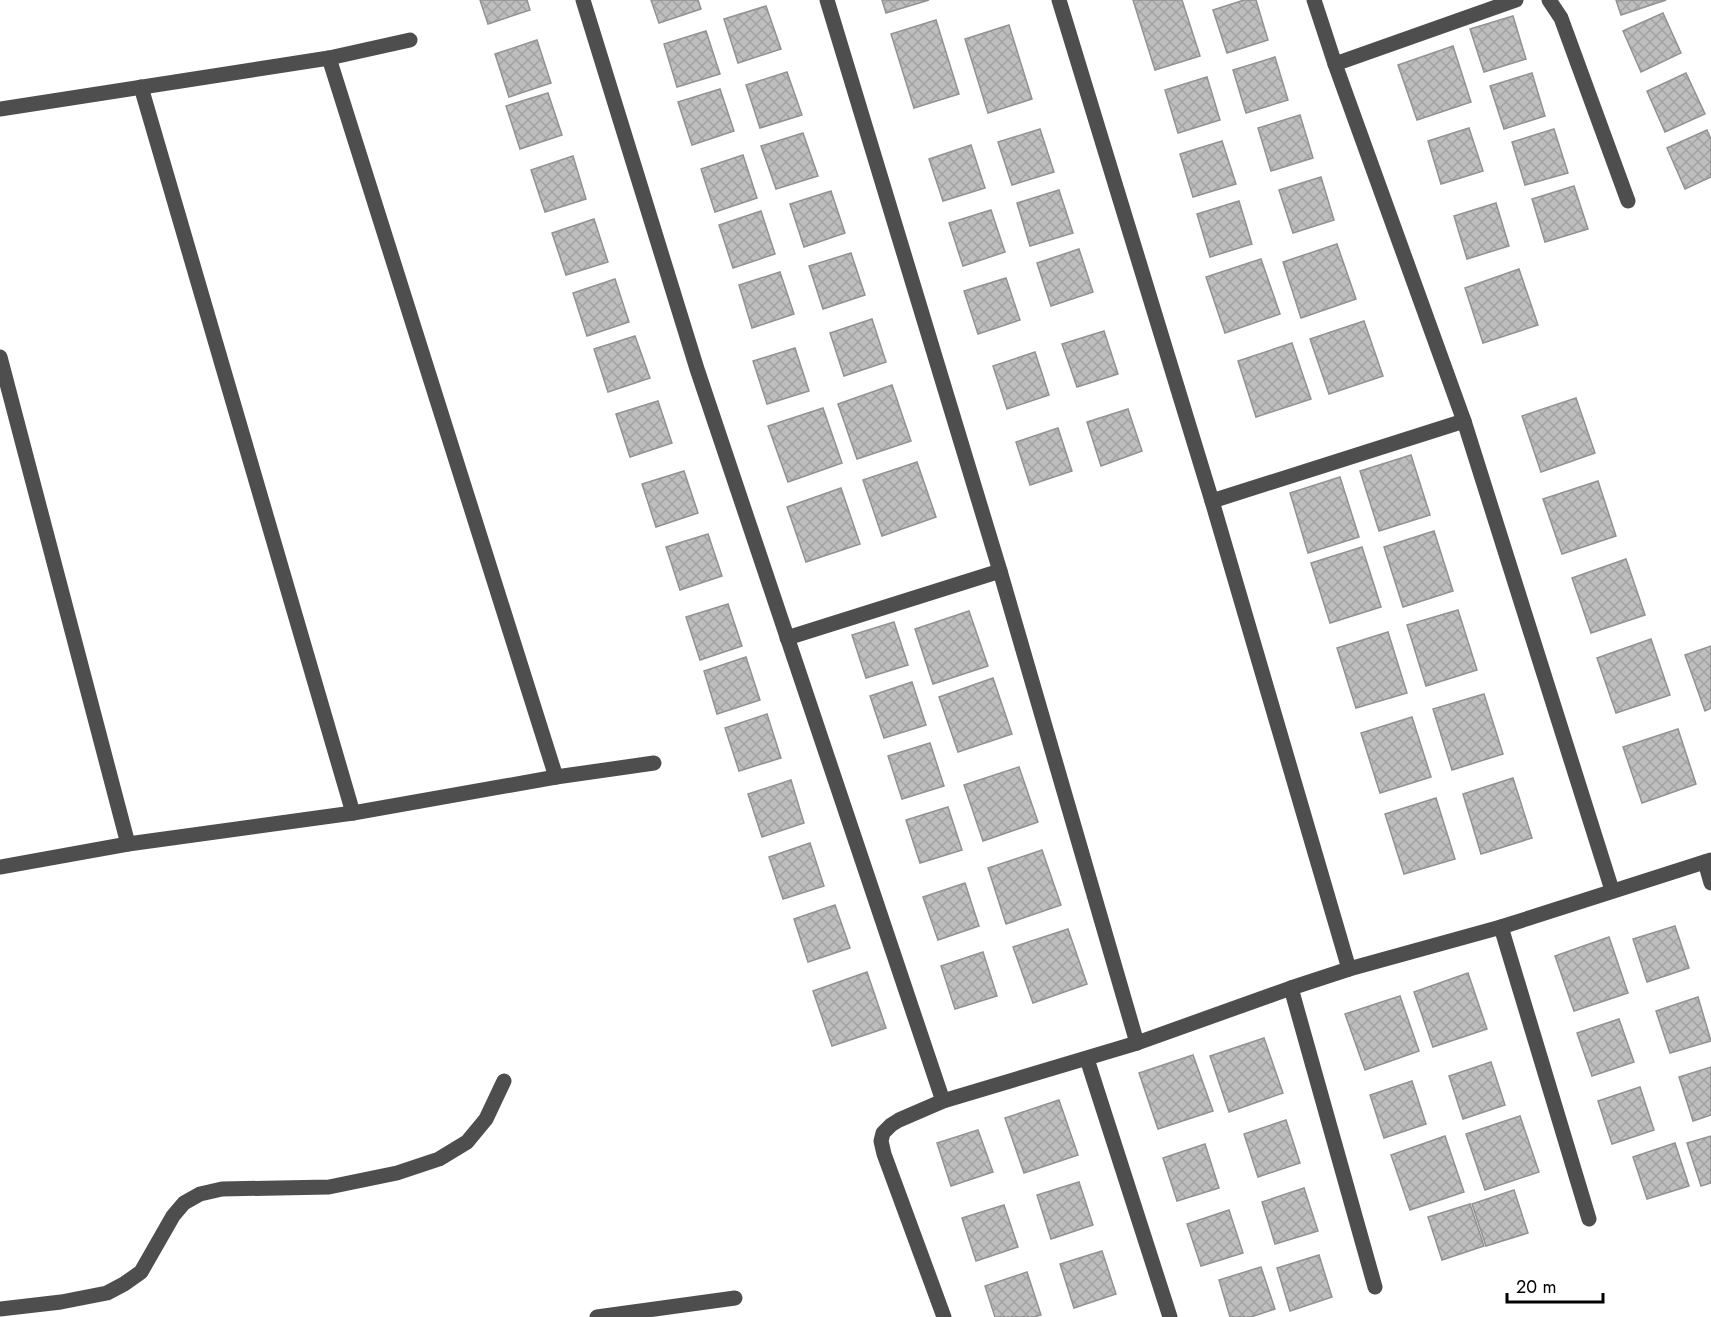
<svg xmlns="http://www.w3.org/2000/svg" width="1711" height="1317" font-family="Jost,sans-serif">
<defs>
<pattern id="building-cross-hatch" width="8" height="8" patternUnits="userSpaceOnUse" patternTransform="scale(1.5)"><rect width="8" height="8" fill="#bebebe"/><path d="M0 0l8 8M0 8l8-8" fill="none" stroke="#a2a2a2"/></pattern>
</defs>
<rect width="100%" height="100%" fill="#fff"/>
<g fill="url(#building-cross-hatch)" stroke="#929292" stroke-width="1.5">
<polygon points="480,0 527,0 530,10 488,24"/>
<polygon points="651,0 698,0 701,9 659,23"/>
<polygon points="882,0 929,0 886,13"/>
<polygon points="1133,0 1182,0 1200,56 1155,70"/>
<polygon points="1244,0 1256,0 1268,40 1227,53 1213,10"/>
<polygon points="1616,0 1666,0 1621,15"/>
<polygon points="766,6 781,49 738,63 724,19"/>
<polygon points="1663,13 1681,53 1641,72 1623,31"/>
<polygon points="1513,16 1526,59 1484,72 1470,29"/>
<polygon points="936,20 959,94 914,108 891,34"/>
<polygon points="1009,25 1032,99 988,113 965,39"/>
<polygon points="706,31 720,74 677,87 664,44"/>
<polygon points="537,40 551,83 509,97 495,54"/>
<polygon points="1453,46 1471,102 1417,120 1398,65"/>
<polygon points="1275,57 1288,100 1246,113 1233,70"/>
<polygon points="787,72 802,115 760,128 746,85"/>
<polygon points="1532,73 1545,116 1504,129 1490,86"/>
<polygon points="1686,73 1705,114 1665,132 1647,91"/>
<polygon points="1207,77 1220,120 1178,133 1165,90"/>
<polygon points="720,89 734,131 692,145 678,102"/>
<polygon points="548,93 562,135 520,149 506,106"/>
<polygon points="1300,115 1313,158 1271,171 1258,128"/>
<polygon points="1469,128 1483,171 1441,184 1428,141"/>
<polygon points="1040,129 1054,172 1012,185 998,142"/>
<polygon points="1554,129 1568,173 1525,185 1512,142"/>
<polygon points="1707,130 1711,139 1711,177 1685,189 1667,148"/>
<polygon points="803,133 818,176 776,189 761,146"/>
<polygon points="1222,141 1236,184 1193,197 1180,154"/>
<polygon points="971,145 985,188 943,201 929,159"/>
<polygon points="743,155 757,198 715,212 701,169"/>
<polygon points="573,156 586,199 545,212 531,170"/>
<polygon points="1321,177 1334,220 1293,233 1279,190"/>
<polygon points="1574,186 1588,229 1545,242 1532,199"/>
<polygon points="1059,190 1073,233 1030,246 1017,203"/>
<polygon points="831,191 845,233 804,247 790,204"/>
<polygon points="1239,201 1252,244 1210,257 1197,214"/>
<polygon points="1496,203 1509,246 1467,259 1454,216"/>
<polygon points="991,210 1005,252 963,266 949,223"/>
<polygon points="761,211 775,254 733,268 719,225"/>
<polygon points="594,219 608,262 566,275 552,233"/>
<polygon points="1337,244 1356,299 1301,318 1283,262"/>
<polygon points="1079,249 1093,292 1051,306 1037,263"/>
<polygon points="851,253 865,295 823,309 809,266"/>
<polygon points="1261,259 1280,314 1225,333 1206,277"/>
<polygon points="1519,269 1538,325 1483,343 1465,288"/>
<polygon points="780,272 794,314 752,328 739,285"/>
<polygon points="1006,278 1020,320 978,334 964,291"/>
<polygon points="615,279 629,322 587,336 573,293"/>
<polygon points="872,319 886,362 844,376 830,333"/>
<polygon points="1364,321 1383,376 1329,394 1310,339"/>
<polygon points="1104,331 1118,374 1077,387 1062,344"/>
<polygon points="635,336 650,378 608,392 594,349"/>
<polygon points="1292,343 1311,399 1256,417 1238,361"/>
<polygon points="795,348 809,391 767,404 753,361"/>
<polygon points="1035,352 1049,395 1007,409 993,366"/>
<polygon points="892,385 911,441 857,459 838,404"/>
<polygon points="1576,398 1595,453 1541,472 1522,416"/>
<polygon points="658,401 672,443 630,457 616,414"/>
<polygon points="823,408 842,463 788,482 768,426"/>
<polygon points="1128,409 1142,451 1101,466 1087,422"/>
<polygon points="1058,428 1072,471 1030,485 1016,442"/>
<polygon points="1411,455 1430,515 1379,531 1360,471"/>
<polygon points="917,462 936,517 882,536 863,480"/>
<polygon points="684,471 698,513 656,527 642,484"/>
<polygon points="1340,477 1359,537 1308,553 1290,493"/>
<polygon points="1598,481 1616,536 1562,554 1543,499"/>
<polygon points="841,488 860,544 806,562 787,507"/>
<polygon points="1434,531 1453,591 1403,607 1384,547"/>
<polygon points="708,534 722,576 680,590 666,547"/>
<polygon points="1362,547 1381,607 1330,623 1311,563"/>
<polygon points="1626,559 1645,615 1591,633 1572,578"/>
<polygon points="728,604 742,646 700,660 686,617"/>
<polygon points="1458,610 1477,670 1426,686 1407,625"/>
<polygon points="969,611 988,666 933,684 915,629"/>
<polygon points="894,622 908,665 866,678 852,635"/>
<polygon points="1388,632 1407,693 1356,708 1337,648"/>
<polygon points="1651,639 1670,695 1616,713 1597,658"/>
<polygon points="1711,646 1711,708 1705,711 1685,655"/>
<polygon points="746,657 760,700 717,714 704,671"/>
<polygon points="993,678 1012,734 958,752 939,697"/>
<polygon points="912,682 926,725 884,738 870,696"/>
<polygon points="1484,694 1503,754 1452,770 1433,709"/>
<polygon points="767,714 781,758 739,771 725,728"/>
<polygon points="1412,717 1431,777 1380,793 1361,733"/>
<polygon points="1678,729 1696,784 1642,803 1623,747"/>
<polygon points="930,743 944,786 902,799 888,756"/>
<polygon points="1019,767 1038,822 983,841 964,785"/>
<polygon points="1513,778 1532,838 1481,854 1463,794"/>
<polygon points="791,780 804,823 762,837 748,794"/>
<polygon points="1436,798 1455,859 1404,874 1385,814"/>
<polygon points="948,807 962,850 920,863 906,820"/>
<polygon points="810,843 824,886 783,899 769,857"/>
<polygon points="1042,850 1061,905 1006,924 988,868"/>
<polygon points="965,883 979,926 938,940 923,897"/>
<polygon points="835,905 850,948 808,962 794,919"/>
<polygon points="1675,926 1689,968 1647,982 1633,939"/>
<polygon points="1068,929 1087,984 1033,1003 1013,947"/>
<polygon points="1609,937 1628,993 1574,1011 1555,956"/>
<polygon points="983,952 997,996 955,1009 941,966"/>
<polygon points="867,972 886,1028 832,1046 813,991"/>
<polygon points="1468,973 1487,1029 1433,1047 1414,992"/>
<polygon points="1400,996 1419,1051 1365,1070 1345,1014"/>
<polygon points="1698,997 1711,1041 1670,1053 1656,1011"/>
<polygon points="1619,1019 1634,1062 1592,1076 1577,1033"/>
<polygon points="1264,1038 1283,1093 1229,1112 1210,1056"/>
<polygon points="1193,1055 1213,1111 1158,1129 1139,1073"/>
<polygon points="1491,1062 1505,1105 1463,1119 1449,1076"/>
<polygon points="1711,1067 1711,1115 1693,1121 1679,1077"/>
<polygon points="1412,1081 1426,1124 1384,1138 1370,1095"/>
<polygon points="1640,1087 1654,1130 1612,1144 1598,1101"/>
<polygon points="1059,1100 1078,1155 1024,1173 1005,1118"/>
<polygon points="1520,1116 1539,1172 1485,1190 1466,1134"/>
<polygon points="1286,1120 1300,1163 1258,1177 1244,1134"/>
<polygon points="978,1130 993,1172 951,1186 937,1143"/>
<polygon points="1445,1136 1464,1192 1410,1210 1391,1155"/>
<polygon points="1711,1136 1711,1183 1701,1186 1687,1143"/>
<polygon points="1675,1143 1689,1186 1647,1199 1633,1157"/>
<polygon points="1205,1144 1219,1188 1177,1201 1163,1158"/>
<polygon points="1079,1182 1093,1225 1051,1239 1037,1195"/>
<polygon points="1304,1188 1318,1231 1275,1244 1262,1202"/>
<polygon points="1514,1190 1528,1233 1486,1246 1472,1204"/>
<polygon points="1470,1204 1484,1246 1442,1260 1428,1217"/>
<polygon points="1004,1205 1018,1247 976,1261 962,1218"/>
<polygon points="1229,1210 1243,1253 1201,1266 1187,1224"/>
<polygon points="1102,1251 1116,1294 1074,1308 1060,1264"/>
<polygon points="1319,1255 1332,1297 1290,1311 1277,1268"/>
<polygon points="1261,1267 1275,1309 1251,1317 1230,1317 1219,1280"/>
<polygon points="1027,1272 1041,1315 1034,1317 995,1317 985,1286"/>
</g>
<g fill="none" stroke-linecap="round" stroke-linejoin="round">
<g stroke="#4e4e4e" stroke-width="15">
<polyline points="583,0 697,369 943,1101"/>
<polyline points="827,0 1000,571 1137,1043"/>
<polyline points="1059,0 1212,501 1349,969"/>
<polyline points="1314,0 1335,64 1464,421 1612,890"/>
<polyline points="1549,0 1561,18 1628,201"/>
<polyline points="329,58 556,777"/>
<polyline points="1335,64 1516,0"/>
<polyline points="141,87 353,813"/>
<polyline points="0,109 329,58 410,40"/>
<polyline points="0,357 128,844"/>
<polyline points="1212,501 1464,421"/>
<polyline points="787,638 1000,571"/>
<polyline points="1705,862 1711,883"/>
<polyline points="0,867 128,844 353,813 556,777 654,763"/>
<polyline points="1501,927 1589,1219"/>
<polyline points="1291,988 1375,1287"/>
<polyline points="1087,1059 1170,1317"/>
<polyline points="0,1309 61,1302 107,1293 124,1284 141,1272 173,1216 184,1203 200,1194 222,1189 329,1187 397,1173 439,1159 467,1142 486,1119 504,1081"/>
<polyline points="597,1317 735,1298"/>
<polyline points="944,1317 884,1154 881,1141 883,1133 891,1125 899,1120 943,1101 1137,1043 1291,988 1349,969 1501,927 1711,860"/>
</g>
</g>
<path d="M1507 1293v9h96v-9" fill="none" stroke="#000000" stroke-width="3"/>
<text x="1516" y="1293" font-size="18" fill="#000000" stroke="#ffffff" stroke-width="4.5" paint-order="stroke">20 m</text>
</svg>
